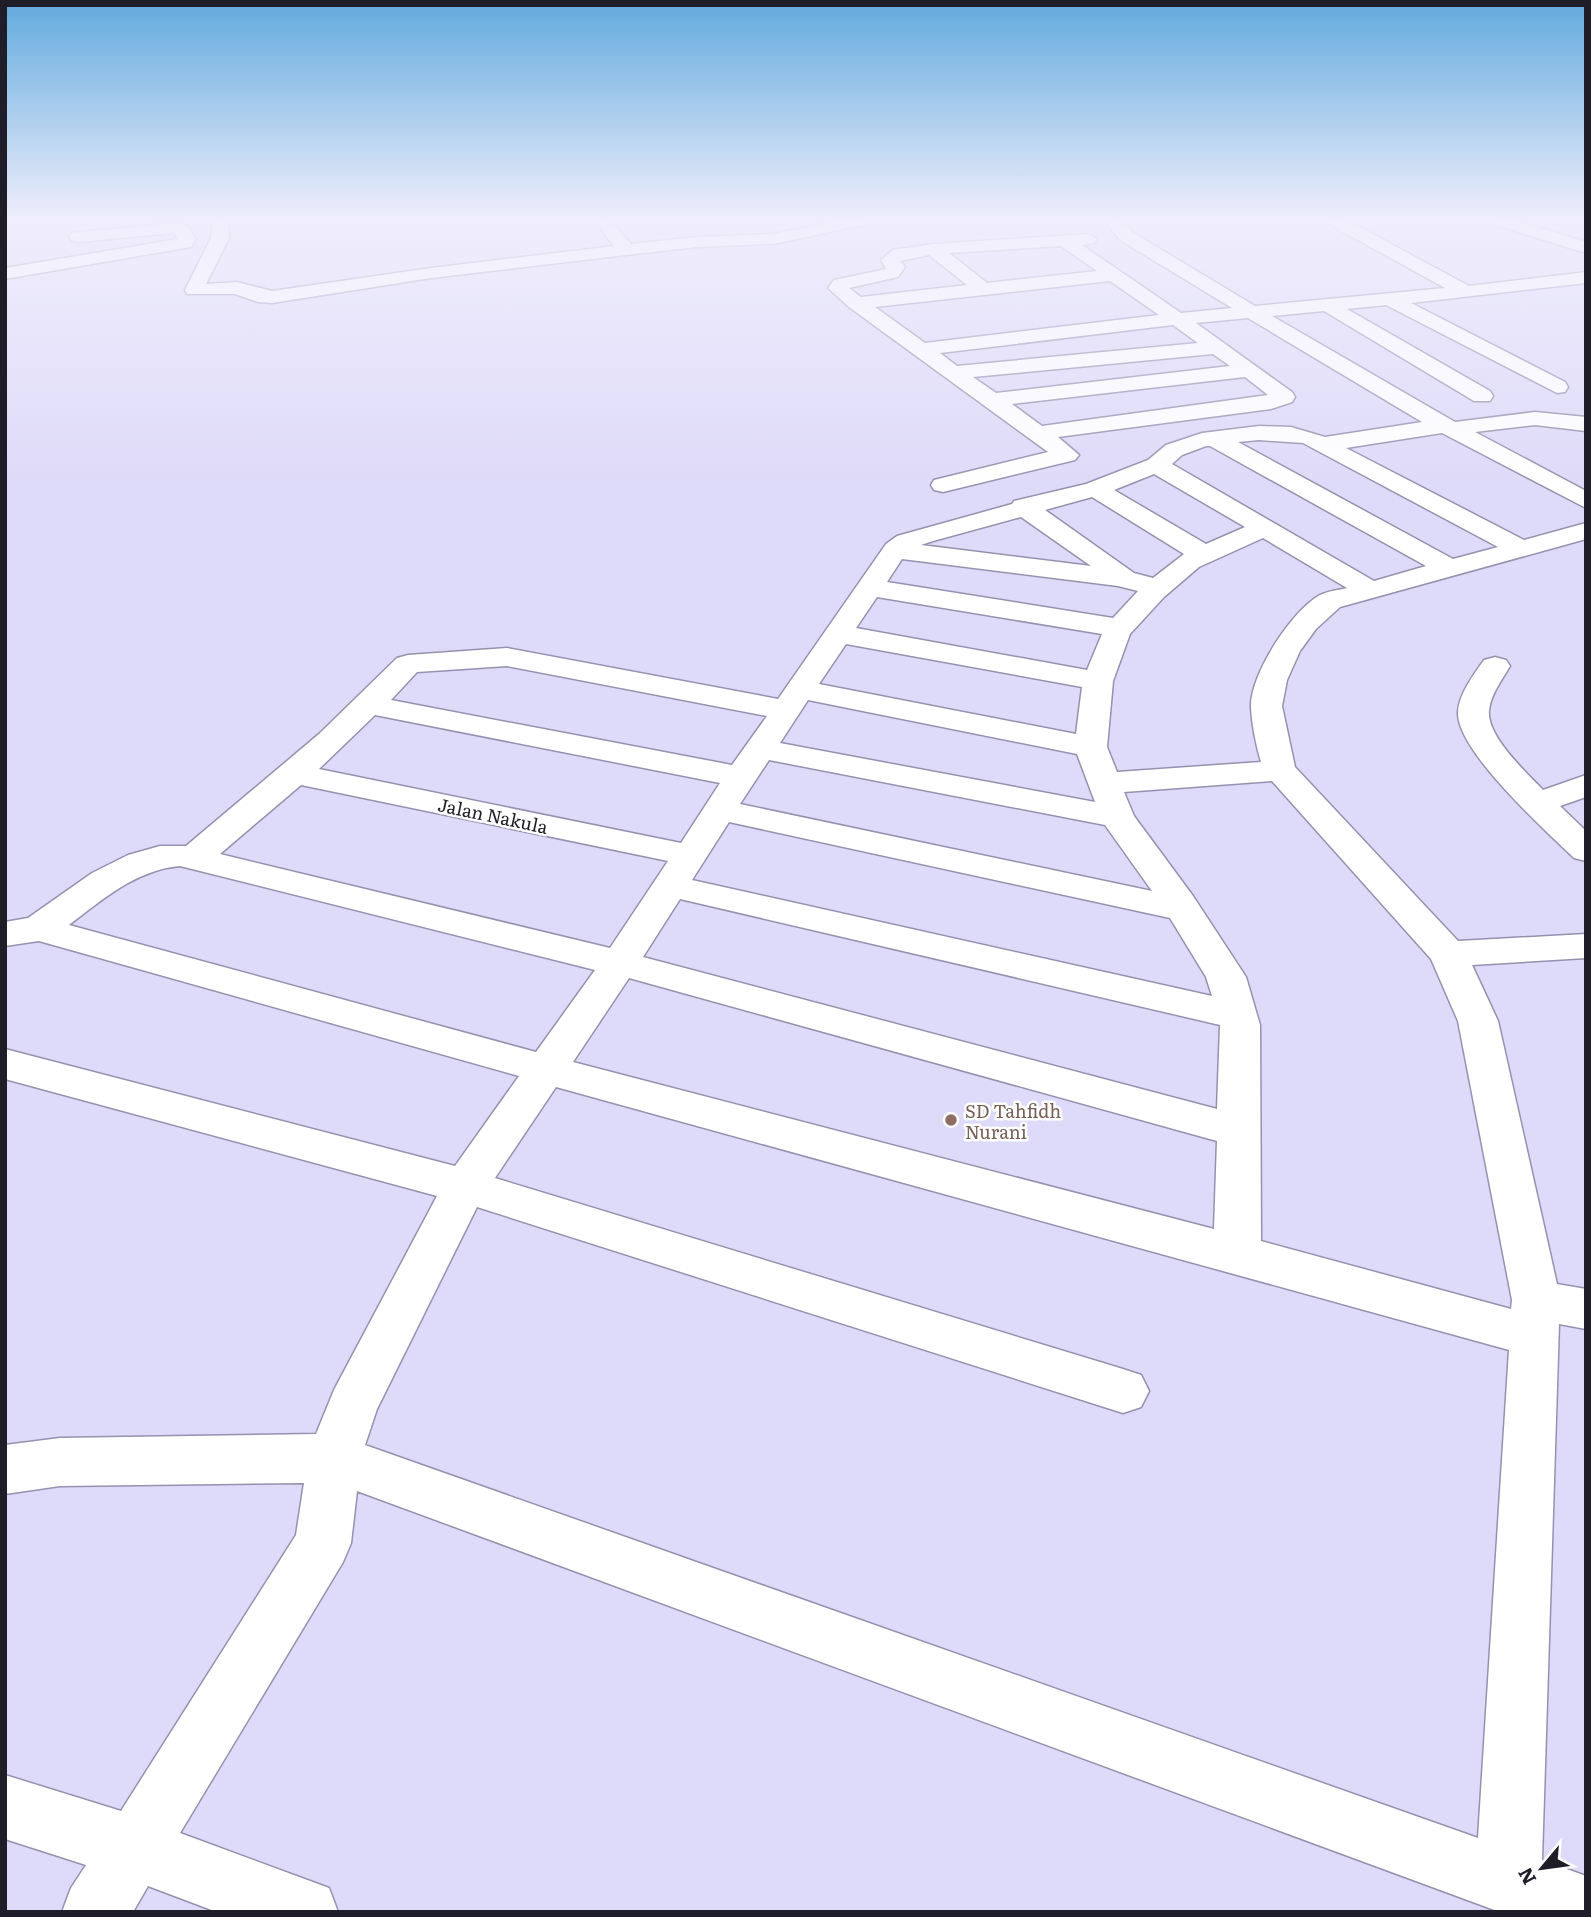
<svg xmlns="http://www.w3.org/2000/svg" width="1591" height="1917" font-family="Literata,serif">
<rect width="100%" height="100%" fill="#dedaf9"/>
<g fill="none" stroke-linecap="round" stroke-linejoin="round">
<g stroke="#9591ae" stroke-width="3">
<g id="minor">
<polygon points="213,219 229,219 229,238 206,284 237,282 272,291 431,268 614,246 593,219 609,219 631,244 697,237 773,234 846,219 876,219 868,224 773,244 697,247 626,255 431,278 272,303 258,302 235,294 187,294 185,290 211,238"/>
<path d="M1103 219H1120L1132 232 1255 306 1445 288 1327 223 1325 219H1345L1469 286 1586 272V283L1411 303 1565 382 1568 387 1565 392 1557 393 1386 305 1347 309 1490 391 1493 396 1490 401H1474L1324 311 1272 316 1455 422 1535 412 1586 417V431L1535 425 1475 432 1586 491V508L1442 433 1346 448 1524 540 1586 523V539L1340 607 1316 629 1300 651 1287 680 1282 706 1295 767 1458 941 1586 934V958L1472 965 1498 1021 1557 1284 1586 1289V1329L1559 1324 1542 1860 1586 1876V1912H1500L357 1491 351 1543 343 1562 180 1833 329 1888 338 1912H217L148 1886 133 1912H62L71 1888 86 1865 5 1839V1775L121 1811 296 1535 304 1483 60 1486 5 1494V1445L60 1438 316 1434 334 1390 437 1196 5 1079V1049L455 1166 519 1076 39 941 5 946V922L28 918 92 873 128 855 160 846H186L319 734 397 658 408 655 507 648 778 699 886 544 897 536 1012 504 1014 501 1086 484 1148 460 1166 445 1202 433 1259 426 1291 427 1325 437 1422 422 1248 318 1196 323 1292 392 1295 397 1292 402 1271 409 1058 437 1079 455 1075 460 943 492 934 490 931 485 934 480 1048 452 849 307 828 288 834 280 886 269 881 260 893 250 933 244 1088 234 1097 239 1094 243 1082 245 1181 313 1232 308 1120 240ZM1061 246 1097 271 987 283 949 253ZM929 255 967 285 861 297 849 288 898 277 905 267 900 261ZM1110 281 1159 315 925 343 875 307ZM1173 325 1198 343 957 366 940 353ZM1213 354 1230 366 996 393 973 377ZM1245 377 1268 395 1042 426 1012 404ZM1259 440 1303 443 1498 547 1453 559 1238 442ZM1206 446H1210L1426 566 1374 581 1172 464 1182 455ZM1154 474 1245 527 1206 544 1114 490ZM1092 497 1184 554 1153 578 1134 573 1045 510ZM1021 517 1091 566 921 545 933 541ZM1263 538 1347 588C1339 590 1328 591 1320 595 1292 610 1249 676 1251 708 1252 725 1256 745 1261 762L1117 772 1107 747 1113 681 1130 634 1164 597 1199 567ZM902 559 1118 586 1138 591 1113 618 887 582ZM877 597 1102 634 1087 670 856 628ZM846 644 1082 687 1076 734 819 684ZM507 666 767 716 732 765 391 700 417 672ZM808 700 1077 754 1095 802 780 743ZM375 715 720 783 681 843 319 769ZM769 760 1105 825 1152 891 740 804ZM1272 781 1431 959 1458 1021 1512 1300 1511 1309 1261 1241 1260 1025 1246 977 1193 896 1134 816 1124 792ZM301 785 668 861 610 948 220 854ZM729 822 1170 918 1206 977 1212 996 692 880ZM180 866 595 970 536 1052 69 925C103 899 136 870 180 866ZM680 899 1220 1025 1217 1109 643 957ZM629 978 1217 1141 1214 1229 573 1062ZM556 1087 1509 1350 1478 1838 365 1445 377 1409 477 1207 1123 1413 1141 1407 1149 1391 1141 1375 1123 1369 495 1178Z"/>
<polygon points="1487,219 1511,219 1586,242 1586,253 1489,223"/>
<polygon points="175,223 188,226 196,239 191,247 5,279 5,268 178,239 174,233 78,242 72,241 69,237 72,233"/>
<path d="M1495 657 1506 660 1510 666C1502 680 1491 694 1489 710 1486 736 1526 772 1543 790L1586 775V797L1560 806 1586 831V861L1574 858C1546 831 1456 750 1458 712 1459 694 1474 674 1484 660Z"/>
</g>
</g>
<use href="#minor" fill="#fff" fill-rule="evenodd"/>
</g>
<linearGradient id="sky" x2="0" y2="1"><stop stop-color="#61aadd"/><stop offset="0.45" stop-color="#f0eefc"/><stop offset="1" stop-color="#f0eefc" stop-opacity="0"/></linearGradient>
<rect width="1591" height="487" fill="url(#sky)"/>
<circle fill="#8d6e63" stroke="#fff" stroke-width="2.5" cx="951" cy="1120" r="7"/>
<g text-anchor="middle" dominant-baseline="central" stroke-width="5" stroke-linejoin="round" paint-order="stroke">
<g font-size="18" fill="#1f1d28" stroke="#fff">
<text transform="translate(493 815) rotate(12)">Jalan Nakula</text>
</g>
<g font-size="18" fill="#785e54" stroke="#fff" text-anchor="start">
<text x="965" y="1110">SD Tahfidh<tspan x="965" dy="21">Nurani</tspan></text>
</g>
</g>
<rect width="1591" height="1917" fill="none" stroke="#1f1d28" stroke-width="14"/>
<g transform="translate(1542 1868) rotate(241)" stroke="#ffffff" stroke-width="5" paint-order="stroke">
<path d="M0-5L12 26L0 18L-12 26Z" fill="#1f1d28"/>
<text y="-10" font-size="19" font-weight="bold" text-anchor="middle" fill="#1f1d28">N</text>
</g>
</svg>
